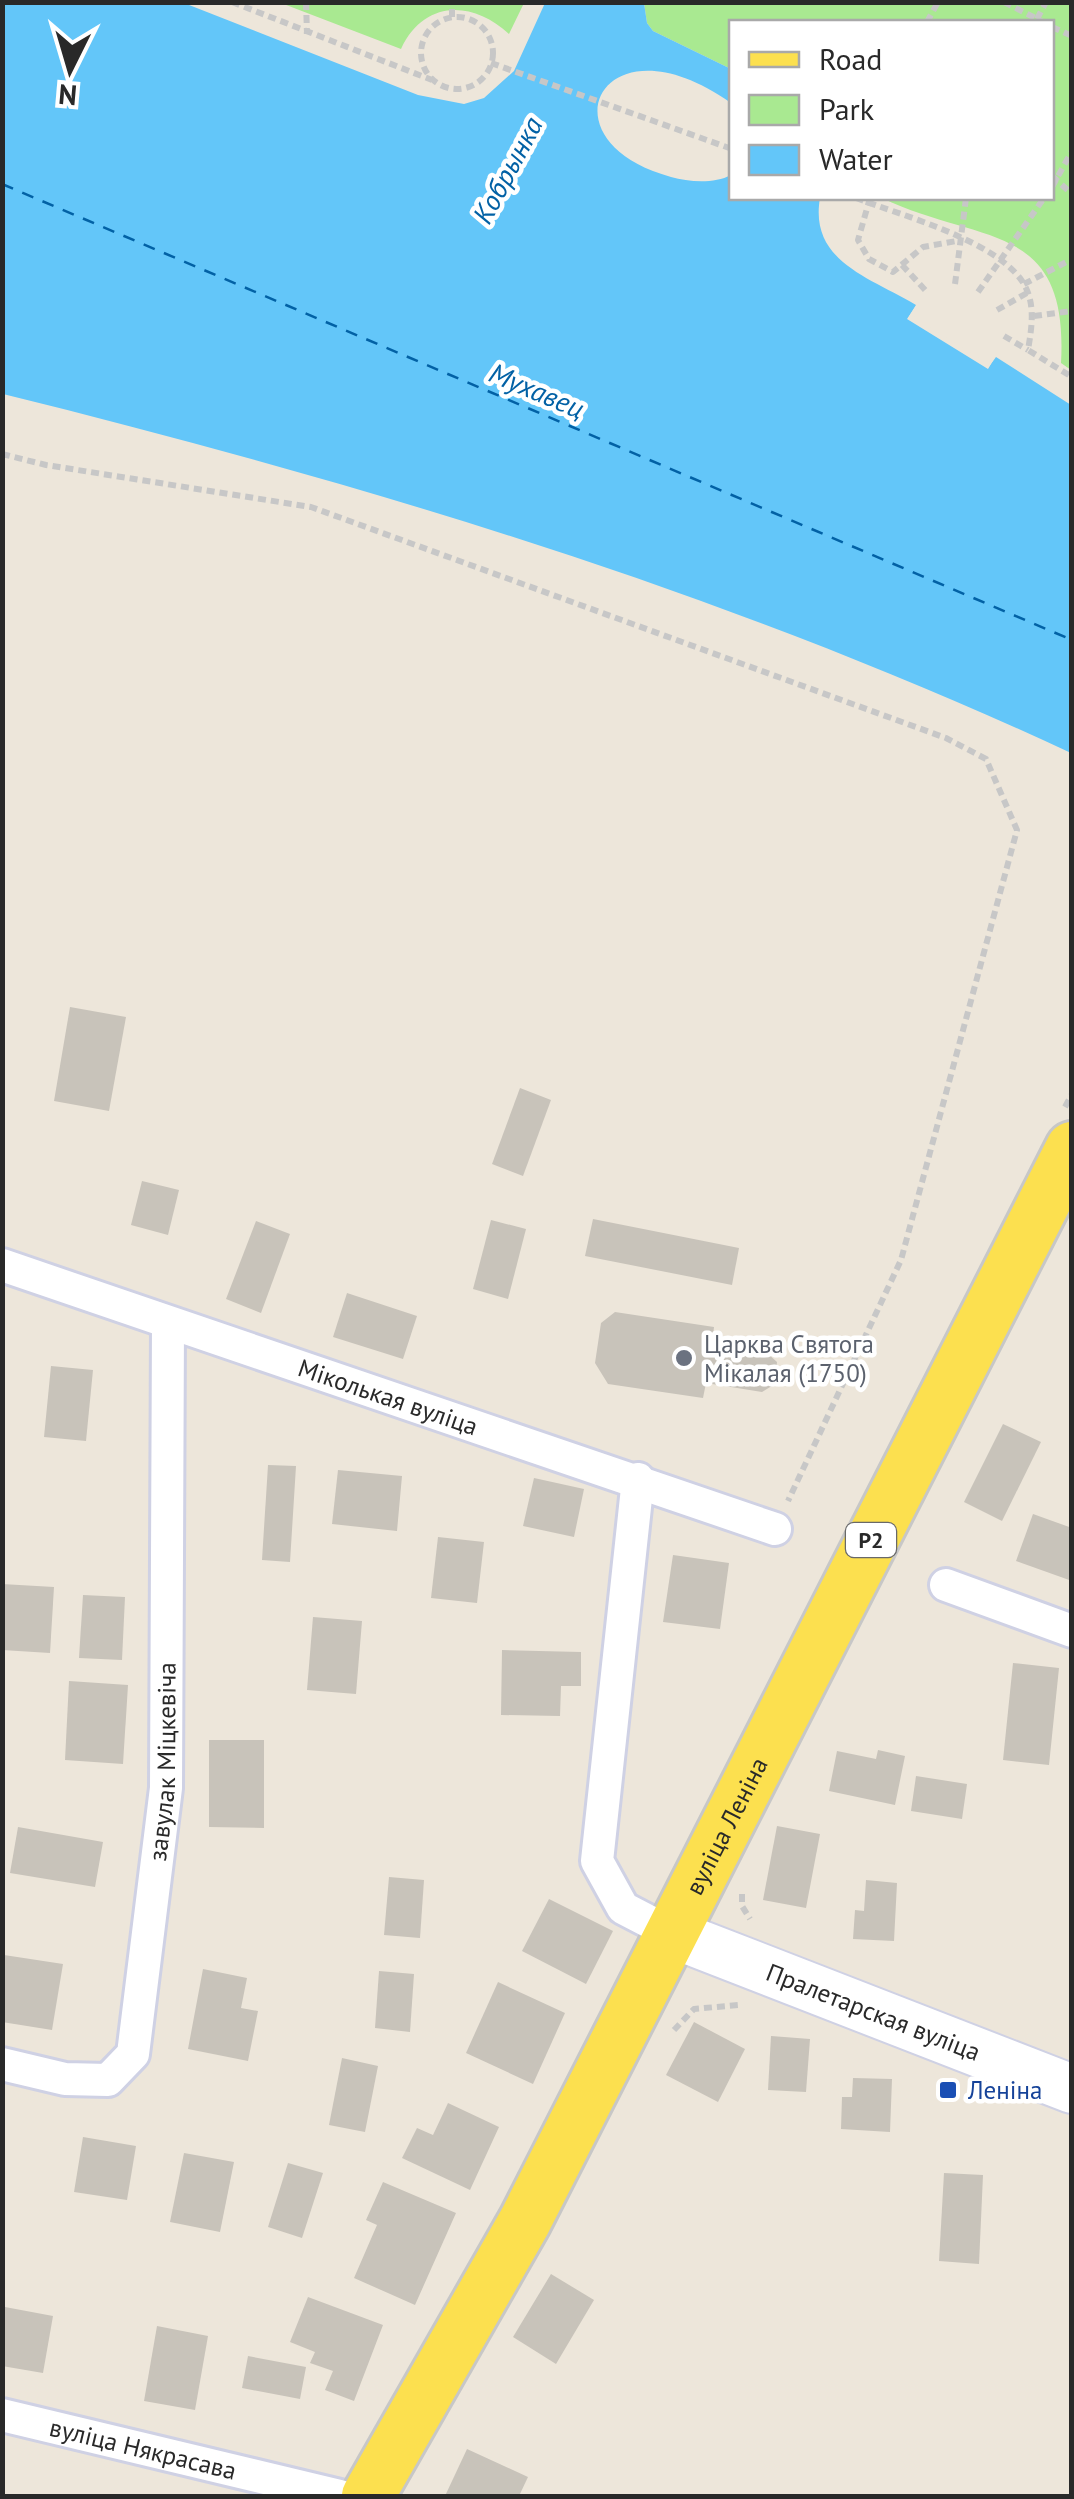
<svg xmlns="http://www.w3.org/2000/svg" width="1074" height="2499" font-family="'PT Sans',sans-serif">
<rect width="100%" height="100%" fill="#ede6da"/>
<g fill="#a9e991">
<path d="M281 3H524L509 34C472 0 424 0 401 49Z"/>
<path d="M644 3H1071V370L1061 363C1069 219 979 245 882 198H1052V22H732L731 69 653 31 647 23Z"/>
</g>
<path fill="#63c6f9" d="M3 3H184L418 95 464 104 484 98 514 71 545 3H644L647 23 653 31 731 69V103C602 11 538 141 671 177 689 182 714 184 731 175L732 198H820C809 261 869 277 916 305L908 318 988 368 996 357 1071 405V753C731 594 367 484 3 394Z"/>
<polygon fill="#ede6da" points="919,301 914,317 986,362 998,352 988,369 907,319"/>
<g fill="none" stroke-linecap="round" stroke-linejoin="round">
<polyline stroke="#0261a5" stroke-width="2.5" stroke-dasharray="12 10" stroke-linecap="butt" points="2,184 1072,640"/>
</g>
<g fill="#c8c3ba">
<polygon points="70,1007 126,1017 109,1111 54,1101"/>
<polygon points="520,1088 551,1100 523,1176 492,1164"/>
<polygon points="142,1181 179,1190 168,1235 131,1225"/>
<polygon points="593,1219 739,1248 732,1285 585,1256"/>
<polygon points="491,1220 526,1229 508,1299 473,1289"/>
<polygon points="256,1221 290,1234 261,1313 226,1299"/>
<polygon points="347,1293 417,1316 403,1359 333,1337"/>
<polygon points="615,1312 714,1327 712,1344 767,1353 777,1362 775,1384 762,1392 706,1383 703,1398 608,1384 595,1363 601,1323"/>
<polygon points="51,1366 93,1370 86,1441 44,1437"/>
<polygon points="1003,1424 1041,1442 1002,1521 964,1502"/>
<polygon points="268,1465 296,1466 290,1562 262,1560"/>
<polygon points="338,1470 402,1476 397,1531 332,1524"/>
<polygon points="534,1478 584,1489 574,1537 523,1526"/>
<polygon points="1033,1514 1072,1528 1072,1581 1016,1561"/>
<polygon points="438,1537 484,1542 477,1603 431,1598"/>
<polygon points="673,1555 729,1563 720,1629 663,1622"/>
<polygon points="2,1584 54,1587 50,1653 2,1650"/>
<polygon points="83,1595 125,1597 122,1660 79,1658"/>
<polygon points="313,1617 362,1621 356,1694 307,1690"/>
<polygon points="502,1650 581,1652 581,1686 561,1686 560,1716 501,1715"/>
<polygon points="1013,1663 1059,1668 1049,1765 1003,1760"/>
<polygon points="69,1681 128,1685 123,1764 65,1760"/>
<polygon points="209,1740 264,1740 264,1828 209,1827"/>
<polygon points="878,1750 905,1756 895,1805 829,1791 837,1751 876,1759"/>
<polygon points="916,1776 967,1784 962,1819 911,1811"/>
<polygon points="777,1826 820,1834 806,1908 763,1900"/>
<polygon points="18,1827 103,1842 95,1887 10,1873"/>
<polygon points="389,1877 424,1880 420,1938 384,1935"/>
<polygon points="866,1880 897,1883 894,1941 853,1939 855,1910 864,1911"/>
<polygon points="549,1899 613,1931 586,1984 522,1951"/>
<polygon points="4,1955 63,1964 52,2030 2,2022"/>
<polygon points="203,1969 247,1978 241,2008 258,2011 248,2061 188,2049"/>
<polygon points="379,1971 414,1974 410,2032 375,2028"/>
<polygon points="498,1982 565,2013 533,2084 466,2053"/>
<polygon points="694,2022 745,2049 718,2102 666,2075"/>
<polygon points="771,2036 810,2039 806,2092 768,2090"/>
<polygon points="342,2058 378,2066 365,2132 329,2125"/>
<polygon points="853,2078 892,2079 890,2132 841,2129 842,2097 852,2097"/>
<polygon points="448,2103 499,2127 470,2190 402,2158 417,2128 433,2135"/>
<polygon points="83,2137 136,2146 127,2200 74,2192"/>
<polygon points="184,2153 234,2162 220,2232 170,2222"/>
<polygon points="288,2163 323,2173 302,2238 268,2227"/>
<polygon points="944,2173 983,2175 979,2264 939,2261"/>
<polygon points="383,2182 456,2213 415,2305 354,2278 377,2225 366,2220"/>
<polygon points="551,2274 594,2300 556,2364 513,2337"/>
<polygon points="308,2297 383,2325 354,2401 325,2390 333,2371 310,2363 315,2352 290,2342"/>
<polygon points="5,2307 53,2316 43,2373 2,2366"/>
<polygon points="157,2326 208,2336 195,2410 144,2401"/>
<polygon points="248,2356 306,2367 300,2399 242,2388"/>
<polygon points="467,2449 528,2477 519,2496 445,2496"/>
</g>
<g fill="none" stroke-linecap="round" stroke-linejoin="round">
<g stroke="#cfd1e4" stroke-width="38">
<g id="street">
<path id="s1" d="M2 1265 775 1529"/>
<polyline points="638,1479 597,1861 623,1908 673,1934"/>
<polyline points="946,1585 1072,1631"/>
<path id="s2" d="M2 2064 65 2079 108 2080 133 2054 166 1788 168 1325"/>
<path id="s3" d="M2 2415 340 2496"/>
</g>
</g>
<g stroke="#cfd1e4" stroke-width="52">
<g id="secondary">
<path id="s4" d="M673 1934 1072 2089"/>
</g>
</g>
<g stroke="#c7c7c7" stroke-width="58">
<g id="primary">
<path id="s5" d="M368 2496 525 2221 1072 1148"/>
</g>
</g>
<g stroke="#c7c7c7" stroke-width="6" stroke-dasharray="8 5" stroke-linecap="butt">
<polyline points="232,2 432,80"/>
<polyline points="306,2 307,34"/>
<polyline points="1004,2 1043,22"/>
<polyline points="452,17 452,2"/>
<circle cx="457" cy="53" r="36"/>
<polyline points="1037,19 1046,2"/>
<polyline points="927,22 938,2"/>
<polyline points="1052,27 1072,36"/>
<polyline points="491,63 732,149"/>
<polyline points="1052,176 1072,194"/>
<polyline points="1052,187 1072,151"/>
<path d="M856 198C903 216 994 240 1022 281 1036 302 1032 326 1028 350L1072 377"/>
<polyline points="870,198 858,240 869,259 893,272 923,247 962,240"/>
<polyline points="902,265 927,292"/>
<polyline points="955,284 966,198"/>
<polyline points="1024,284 1072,259"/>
<polyline points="978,292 1044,198"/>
<polyline points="997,310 1027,293"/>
<polyline points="1034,316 1072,311"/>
<polyline points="1004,336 1028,350"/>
<polyline points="2,454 46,465 311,507 946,738 986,759 1017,830 901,1260 788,1501"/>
<polyline points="1065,1107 1072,1094"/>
<polyline points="742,1894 742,1906 750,1919"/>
<polyline points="674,2030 694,2009 738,2005"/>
</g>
<use href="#street" stroke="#fff" stroke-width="32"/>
<use href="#secondary" stroke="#fff" stroke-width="48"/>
<use href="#primary" stroke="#fce04f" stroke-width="52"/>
</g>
<circle fill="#6b7280" stroke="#fff" stroke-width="4" cx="684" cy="1358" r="10"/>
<rect fill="#1a4fb4" stroke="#fff" stroke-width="4" x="938" y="2080" width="20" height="20" rx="5"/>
<g text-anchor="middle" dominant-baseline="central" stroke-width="9" stroke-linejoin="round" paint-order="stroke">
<rect fill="#fff" stroke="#696969" stroke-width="2.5" x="846" y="1523" width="50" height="34" rx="8"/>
<g font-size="22" font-weight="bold" fill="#292929">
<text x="871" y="1540">Р2</text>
</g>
<g font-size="25" fill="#5b616d" stroke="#fff" text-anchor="start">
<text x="704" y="1344">Царква Святога<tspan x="704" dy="29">Мікалая (1750)</tspan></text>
</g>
<g font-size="25" fill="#292929" stroke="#fff">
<text stroke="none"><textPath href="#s1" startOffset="408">Міколькая вуліца</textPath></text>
<text stroke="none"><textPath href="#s2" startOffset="438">завулак Міцкевіча</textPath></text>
<text stroke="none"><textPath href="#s5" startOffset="760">вуліца Леніна</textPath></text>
<text stroke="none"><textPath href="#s4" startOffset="215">Пралетарская вуліца</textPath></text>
<text stroke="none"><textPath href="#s3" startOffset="145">вуліца Някрасава</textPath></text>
</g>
<g font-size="25" fill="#164399" stroke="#fff" text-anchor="start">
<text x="968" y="2090">Леніна</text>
</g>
<g font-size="28" font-style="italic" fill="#0261a5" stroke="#fff">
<text transform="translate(507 170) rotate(-62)">Кобрынка</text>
<text transform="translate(537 390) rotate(23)">Мухавец</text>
</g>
</g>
<rect width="1074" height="2499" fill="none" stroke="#292929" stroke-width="10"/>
<rect x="729" y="20" width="325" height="180" fill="#ffffff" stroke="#a9a9a9" stroke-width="2.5"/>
<rect x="749" y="52" width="50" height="15" fill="#fce04f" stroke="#a9a9a9" stroke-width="2.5"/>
<text x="819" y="70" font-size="30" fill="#292929">Road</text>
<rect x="749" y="95" width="50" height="30" fill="#a9e991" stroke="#a9a9a9" stroke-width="2.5"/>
<text x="819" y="120" font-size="30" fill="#292929">Park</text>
<rect x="749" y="145" width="50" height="30" fill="#63c6f9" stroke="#a9a9a9" stroke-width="2.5"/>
<text x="819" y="170" font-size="30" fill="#292929">Water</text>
<g transform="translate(70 70) rotate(185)" stroke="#ffffff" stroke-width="8" paint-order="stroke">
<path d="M0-8L18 38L0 25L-18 38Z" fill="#292929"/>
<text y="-15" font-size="28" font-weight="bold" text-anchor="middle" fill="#292929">N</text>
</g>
</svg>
